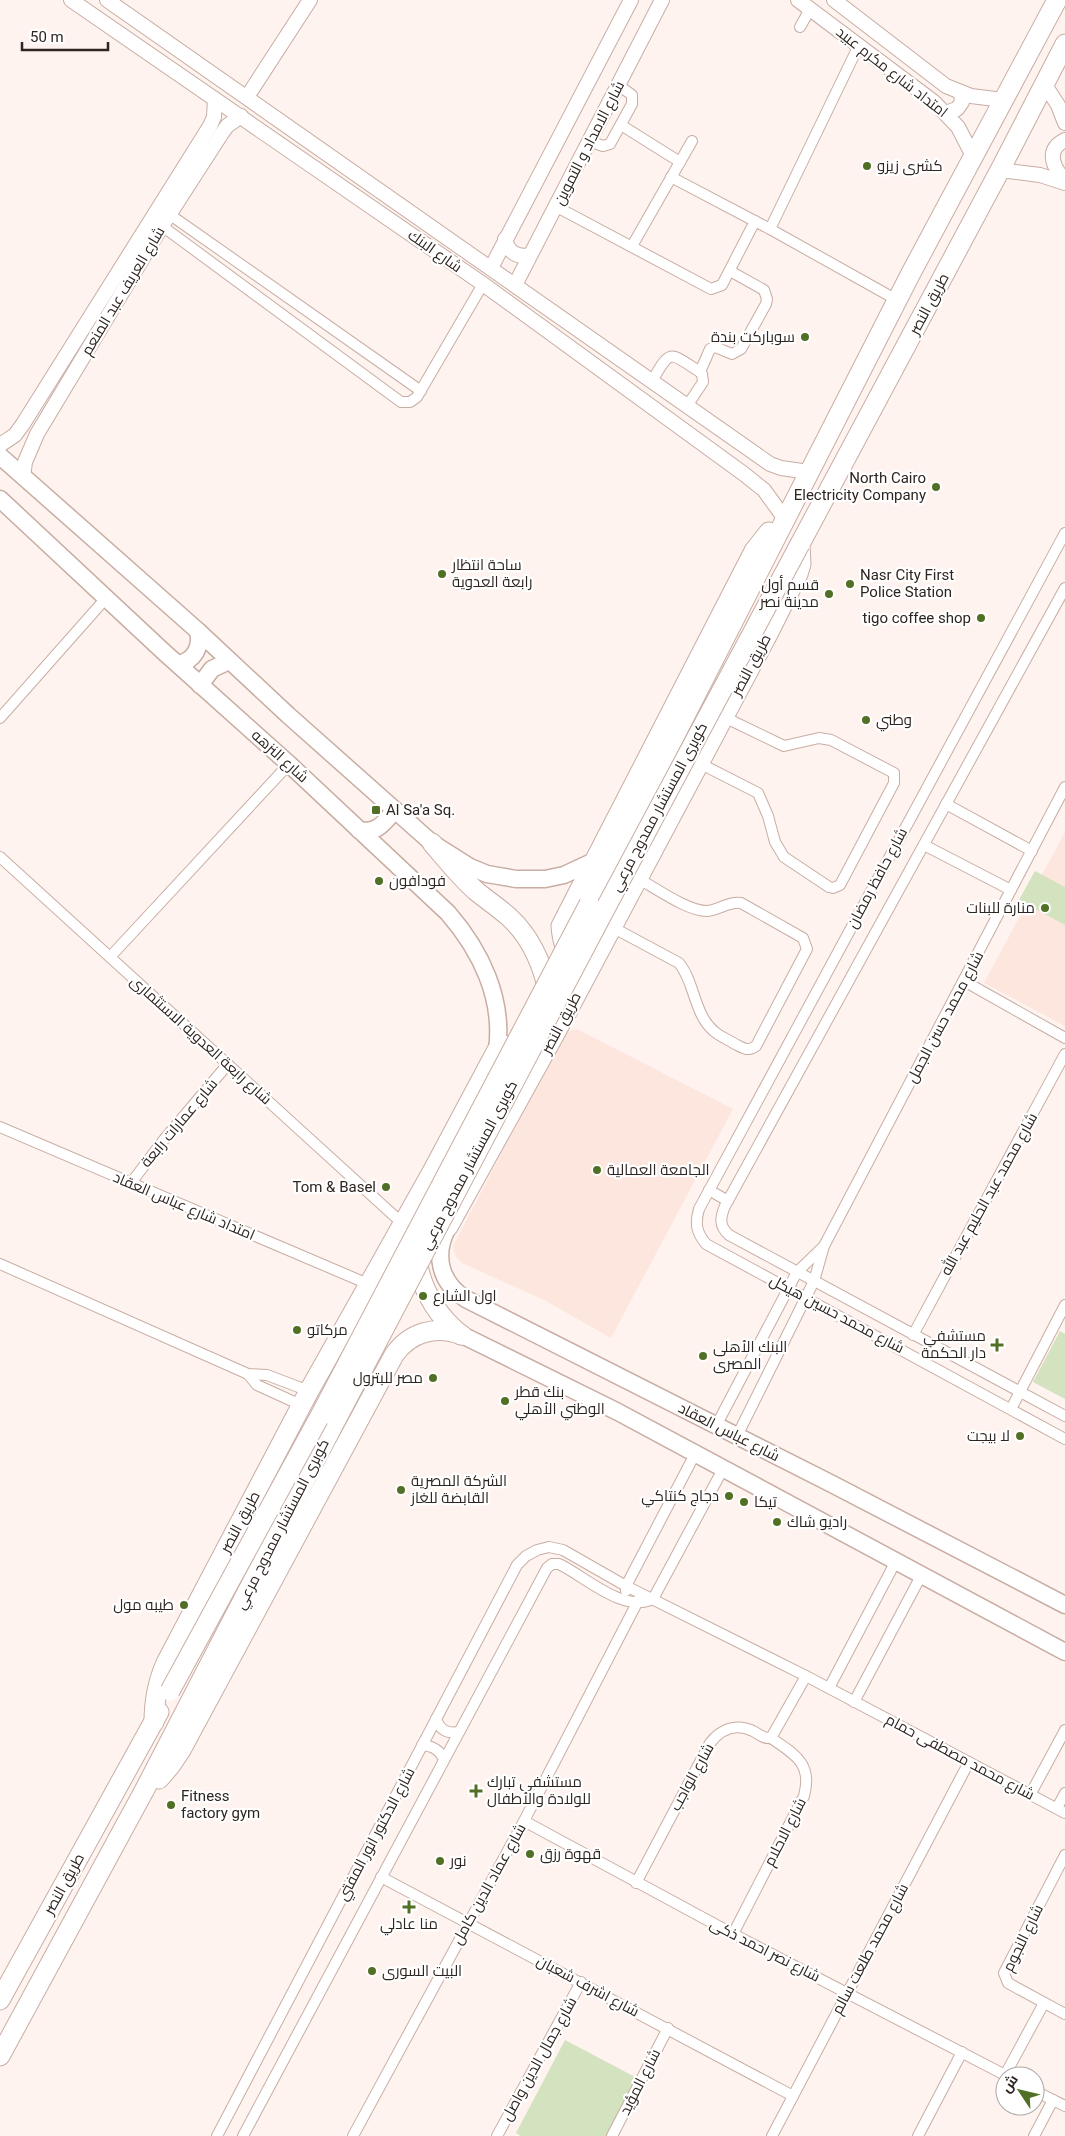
<svg xmlns="http://www.w3.org/2000/svg" width="1065" height="2136" font-family="Roboto,Cairo,sans-serif">
<rect width="100%" height="100%" fill="#fff3ef"/>
<g fill="#fce6de">
<polygon points="1065,832 1065,1026 984,983"/>
<polygon points="577,1029 733,1109 611,1338 546,1301 462,1263 455,1255 453,1246 562,1038 569,1031"/>
</g>
<g fill="#d3e2bf">
<polygon points="1035,871 1065,887 1065,925 1019,900"/>
<polygon points="1060,1331 1065,1334 1065,1399 1033,1382"/>
<polygon points="565,2040 637,2078 607,2136 521,2136 516,2133"/>
</g>
<g fill="none" stroke-linecap="round" stroke-linejoin="round">
<g stroke="#c8ada3" stroke-width="12">
<g id="street">
<polyline points="800,27 810,9"/>
<polyline points="621,125 680,162"/>
<polyline points="589,141 603,146 610,144 632,104 632,95 618,85"/>
<polyline points="671,177 770,229 897,300"/>
<polyline points="555,206 711,289 722,285 755,221"/>
<polyline points="169,214 421,391"/>
<polyline points="162,226 401,402 410,402 417,397 483,284"/>
<polyline points="770,229 859,45"/>
<polyline points="632,246 692,141"/>
<polyline points="700,372 710,349 715,347 732,354 741,349 766,304 767,299 764,290 730,271"/>
<path d="M652 381C671 348 669 352 700 372L702 374 703 382 687 406"/>
<path d="M1065 533 699 1209C695 1223 696 1232 706 1244L1065 1439"/>
<path d="M1065 588 725 1206C720 1218 719 1226 729 1235L1065 1416"/>
<polyline points="0,718 107,597"/>
<polyline points="699,763 758,793 768,816 775,842 784,857 829,887 833,888 840,885 894,783 894,773 831,740 819,738 784,746 724,717"/>
<polyline points="946,804 1032,851"/>
<polyline points="924,845 1011,890"/>
<polyline points="0,857 402,1223"/>
<path d="M612 927 679 963C695 982 694 1016 715 1032 721 1037 729 1040 735 1044 743 1048 748 1052 756 1046L807 949 803 938 741 903C729 901 719 910 707 911 687 911 656 888 637 878"/>
<polyline points="110,957 289,764"/>
<polyline points="964,981 1065,1038"/>
<polyline points="0,1127 368,1284"/>
<polyline points="131,1183 162,1142 228,1064"/>
<polyline points="709,1190 728,1201"/>
<polyline points="0,1264 248,1374 267,1375 309,1391"/>
<polyline points="913,1335 1065,1054"/>
<polyline points="248,1374 257,1385 301,1405"/>
<polyline points="1011,1409 1065,1305"/>
<polyline points="716,1426 797,1272 823,1247"/>
<polyline points="737,1436 814,1281 824,1246 1065,787"/>
<polyline points="626,1591 626,1586 695,1454"/>
<polyline points="653,1599 723,1469"/>
<polyline points="829,1688 896,1561"/>
<polyline points="854,1702 922,1574"/>
<path d="M436 1719C440 1730 447 1734 459 1732"/>
<path d="M422 1745C433 1746 440 1750 444 1760"/>
<polyline points="1030,1795 1065,1730"/>
<polyline points="1057,1808 1065,1793"/>
<polyline points="524,1821 733,1934 1007,2076"/>
<polyline points="1065,1855 1004,1973 1008,1983 1065,2014"/>
<polyline points="381,1877 793,2096"/>
<path d="M636 1883 710 1743C721 1729 736 1723 753 1731 759 1734 763 1739 771 1738L806 1676"/>
<path d="M733 1934 804 1796C813 1763 794 1754 771 1738"/>
<polyline points="1005,2075 1044,2003"/>
<polyline points="1035,2091 1065,2106"/>
<polyline points="217,2136 517,1565 526,1556 537,1550 549,1547 563,1550 626,1586 806,1676 1065,1813"/>
<path d="M243 2136 547 1568 552 1564H559C586 1577 623 1613 653 1599"/>
<polyline points="353,2136 524,1821 639,1599"/>
<polyline points="497,2136 581,1982"/>
<polyline points="612,2136 668,2028"/>
<polyline points="772,2136 969,1762"/>
<polyline points="918,2136 962,2052"/>
<polyline points="1034,2136 1053,2100"/>
</g>
</g>
<g stroke="#c8ada3" stroke-width="16">
<g id="secondary">
<polyline points="71,0 483,284 744,474 764,490 785,519"/>
<polyline points="107,0 770,464 781,468 809,472"/>
<polyline points="798,0 934,102 958,127 973,156"/>
<polyline points="834,0 946,86 971,96 1003,100"/>
<polyline points="1045,85 1058,105 1065,123"/>
<polyline points="247,97 310,0"/>
<polyline points="945,113 957,109 962,102 961,93"/>
<path d="M1065 140C1045 150 1053 168 1065 180"/>
<polyline points="1000,170 1040,175 1065,183"/>
<path d="M505 239C508 252 517 258 530 255"/>
<polyline points="491,268 631,0"/>
<polyline points="515,285 662,0"/>
<polyline points="0,445 15,435 23,424 210,126 214,117 215,99"/>
<polyline points="23,477 25,462 37,434 162,226 222,133 227,126 241,116"/>
</g>
</g>
<g stroke="#c8ada3" stroke-width="19">
<g id="primary">
<polyline points="0,456 198,631 288,715 432,843 470,867 487,874 516,879 545,879 564,875 594,861"/>
<path d="M0 499 165 653 289 764 448 913C481 951 504 999 497 1050"/>
<path d="M178 664C194 661 202 647 198 631"/>
<polyline points="200,685 212,669 229,661"/>
<path d="M359 830C377 834 384 823 395 810"/>
<path d="M448 1227C433 1255 440 1283 466 1299L832 1484 1065 1605"/>
<polyline points="462,1335 618,1412 1065,1652"/>
</g>
</g>
<g stroke="#c8ada3" stroke-width="21">
<g id="highway">
<path d="M432 843C446 859 460 877 476 891 487 900 499 908 509 917 532 938 543 965 549 995"/>
<polyline points="589,904 911,273 1057,0"/>
<path d="M576 955C563 951 562 937 561 926L754 551 769 532"/>
<polyline points="448,1227 567,1012 769,632 798,574 801,564 800,544 1000,170 1065,44"/>
<path d="M416 1254C420 1287 435 1314 461 1335"/>
<path d="M154 1722C154 1700 157 1683 166 1663L309 1391 432 1172 497 1050C508 1044 516 1043 526 1051"/>
<path d="M159 1779 171 1765 181 1750 394 1355C410 1332 436 1325 462 1335"/>
<polyline points="0,2000 159,1712"/>
<polyline points="0,2056 145,1789 336,1420"/>
</g>
</g>
<use href="#street" stroke="#fff" stroke-width="10"/>
<use href="#secondary" stroke="#fff" stroke-width="14"/>
<use href="#primary" stroke="#fff" stroke-width="16"/>
<use href="#highway" stroke="#fff" stroke-width="19"/>
<g stroke="#c8ada3" stroke-width="21" stroke-linecap="butt">
<g id="highway-bridge">
<polyline points="336,1420 604,911 800,544"/>
<polyline points="170,1691 321,1414 589,904"/>
</g>
</g>
<use href="#highway-bridge" stroke="#fff" stroke-width="19"/>
</g>
<g fill="#517026" stroke="#fff" stroke-width="2">
<circle cx="867" cy="166" r="5"/>
<circle cx="805" cy="337" r="5"/>
<circle cx="936" cy="487" r="5"/>
<circle cx="442" cy="574" r="5"/>
<circle cx="850" cy="584" r="5"/>
<circle cx="829" cy="594" r="5"/>
<circle cx="981" cy="618" r="5"/>
<circle cx="866" cy="720" r="5"/>
<rect x="371" y="805" width="10" height="10" rx="2.5"/>
<circle cx="379" cy="881" r="5"/>
<circle cx="1045" cy="908" r="5"/>
<circle cx="597" cy="1170" r="5"/>
<circle cx="386" cy="1187" r="5"/>
<circle cx="423" cy="1296" r="5"/>
<circle cx="297" cy="1330" r="5"/>
<path d="M994.5 1337.5h5v5h5v5h-5v5h-5v-5h-5v-5h5z"/>
<circle cx="703" cy="1356" r="5"/>
<circle cx="433" cy="1378" r="5"/>
<circle cx="505" cy="1401" r="5"/>
<circle cx="1020" cy="1436" r="5"/>
<circle cx="401" cy="1490" r="5"/>
<circle cx="729" cy="1496" r="5"/>
<circle cx="744" cy="1502" r="5"/>
<circle cx="777" cy="1522" r="5"/>
<circle cx="184" cy="1605" r="5"/>
<path d="M473.5 1783.5h5v5h5v5h-5v5h-5v-5h-5v-5h5z"/>
<circle cx="171" cy="1805" r="5"/>
<circle cx="530" cy="1854" r="5"/>
<circle cx="440" cy="1861" r="5"/>
<path d="M406.5 1899.5h5v5h5v5h-5v5h-5v-5h-5v-5h5z"/>
<circle cx="372" cy="1971" r="5"/>
</g>
<g text-anchor="middle" dominant-baseline="central" stroke-width="4.5" stroke-linejoin="round" paint-order="stroke">
<g font-size="15" fill="#2e2420" stroke="#fff">
<text transform="translate(892 72) rotate(38)">امتداد شارع مكرم عبيد</text>
<text transform="translate(589 143) rotate(-63)">شارع الامداد و التموين</text>
<text transform="translate(435 251) rotate(35)">شارع البنك</text>
<text transform="translate(123 291) rotate(-59)">شارع العريف عبد المنعم</text>
<text transform="translate(929 304) rotate(-62)">طريق النصر</text>
<text transform="translate(751 665) rotate(-62)">طريق النصر</text>
<text transform="translate(280 756) rotate(42)">شارع النزهه</text>
<text transform="translate(659 807) rotate(-62)">كوبرى المستشار ممدوح مرعي</text>
<text transform="translate(877 878) rotate(-62)">شارع حافظ رمضان</text>
<text transform="translate(945 1017) rotate(-62)">شارع محمد حسن الجمل</text>
<text transform="translate(561 1023) rotate(-62)">طريق النصر</text>
<text transform="translate(201 1040) rotate(42)">شارع رابعة العدوية الاستثمارى</text>
<text transform="translate(179 1123) rotate(-50)">شارع عمارات رابعة</text>
<text transform="translate(469 1165) rotate(-62)">كوبرى المستشار ممدوح مرعي</text>
<text transform="translate(989 1194) rotate(-61)">شارع محمد عبد الحليم عبد الله</text>
<text transform="translate(184 1206) rotate(23)">امتداد شارع عباس العقاد</text>
<text transform="translate(837 1314) rotate(28)">شارع محمد حسين هيكل</text>
<text transform="translate(729 1432) rotate(27)">شارع عباس العقاد</text>
<text transform="translate(240 1522) rotate(-62)">طريق النصر</text>
<text transform="translate(282 1524) rotate(-63)">كوبرى المستشار ممدوح مرعي</text>
<text transform="translate(960 1757) rotate(28)">شارع محمد مصطفى حمام</text>
<text transform="translate(692 1777) rotate(-61)">شارع الواجب</text>
<text transform="translate(785 1832) rotate(-63)">شارع الاحلام</text>
<text transform="translate(376 1834) rotate(-62)">شارع الدكتور انور المفتي</text>
<text transform="translate(64 1884) rotate(-61)">طريق النصر</text>
<text transform="translate(489 1884) rotate(-61)">شارع عماد الدين كامل</text>
<text transform="translate(1023 1938) rotate(-64)">شارع النجوم</text>
<text transform="translate(870 1949) rotate(-62)">شارع محمد طلعت سالم</text>
<text transform="translate(765 1950) rotate(27)">شارع نصر احمد ذكى</text>
<text transform="translate(588 1986) rotate(28)">شارع اشرف شعبان</text>
<text transform="translate(539 2059) rotate(-61)">شارع جمال الدين واصل</text>
<text transform="translate(640 2082) rotate(-63)">شارع المؤيد</text>
</g>
<g font-size="15" fill="#2e2420" stroke="#fff" text-anchor="start">
<text x="877" y="166">كشرى زيزو</text>
<text x="795" y="337" text-anchor="end">سوباركت بندة</text>
<text x="926" y="478" text-anchor="end">North Cairo<tspan x="926" dy="17">Electricity Company</tspan></text>
<text x="452" y="565">ساحة انتظار<tspan x="452" dy="17">رابعة العدوية</tspan></text>
<text x="860" y="575">Nasr City First<tspan x="860" dy="17">Police Station</tspan></text>
<text x="819" y="585" text-anchor="end">قسم أول<tspan x="819" dy="17">مدينة نصر</tspan></text>
<text x="971" y="618" text-anchor="end">tigo coffee shop</text>
<text x="876" y="720">وطني</text>
<text x="386" y="810">Al Sa'a Sq.</text>
<text x="389" y="881">فودافون</text>
<text x="1035" y="908" text-anchor="end">منارة للبنات</text>
<text x="607" y="1170">الجامعة العمالية</text>
<text x="376" y="1187" text-anchor="end">Tom &amp; Basel</text>
<text x="433" y="1296">اول الشارع</text>
<text x="307" y="1330">مركاتو</text>
<text x="986" y="1336" text-anchor="end">مستشفي<tspan x="986" dy="17">دار الحكمة</tspan></text>
<text x="713" y="1347">البنك الأهلى<tspan x="713" dy="17">المصرى</tspan></text>
<text x="423" y="1378" text-anchor="end">مصر للبترول</text>
<text x="515" y="1392">بنك قطر<tspan x="515" dy="17">الوطني الأهلي</tspan></text>
<text x="1010" y="1436" text-anchor="end">لا بيجت</text>
<text x="411" y="1481">الشركة المصرية<tspan x="411" dy="17">القابضة للغاز</tspan></text>
<text x="719" y="1496" text-anchor="end">دجاج كنتاكي</text>
<text x="754" y="1502">تيكا</text>
<text x="787" y="1522">راديو شاك</text>
<text x="174" y="1605" text-anchor="end">طيبه مول</text>
<text x="487" y="1782">مستشفى تبارك<tspan x="487" dy="17">للولادة والأطفال</tspan></text>
<text x="181" y="1796">Fitness<tspan x="181" dy="17">factory gym</tspan></text>
<text x="540" y="1854">قهوة رزق</text>
<text x="450" y="1861">نور</text>
<text x="409" y="1924" text-anchor="middle">منا عادلي</text>
<text x="382" y="1971">البيت السورى</text>
</g>
</g>
<g transform="translate(1020 2091) rotate(305)"><circle r="24" fill="#ffffff" stroke="#aba7a6"/>
<path d="M0-4L9 19L0 12L-9 19Z" fill="#517026"/>
<text y="-8" font-size="14" font-weight="bold" text-anchor="middle" fill="#2e2420">ش</text>
</g>
<path d="M22 42v8h86v-8" fill="none" stroke="#2e2420" stroke-width="2.5"/>
<text x="30" y="42" font-size="15" fill="#2e2420" stroke="#ffffff" stroke-width="4" paint-order="stroke">50 m</text>
</svg>
